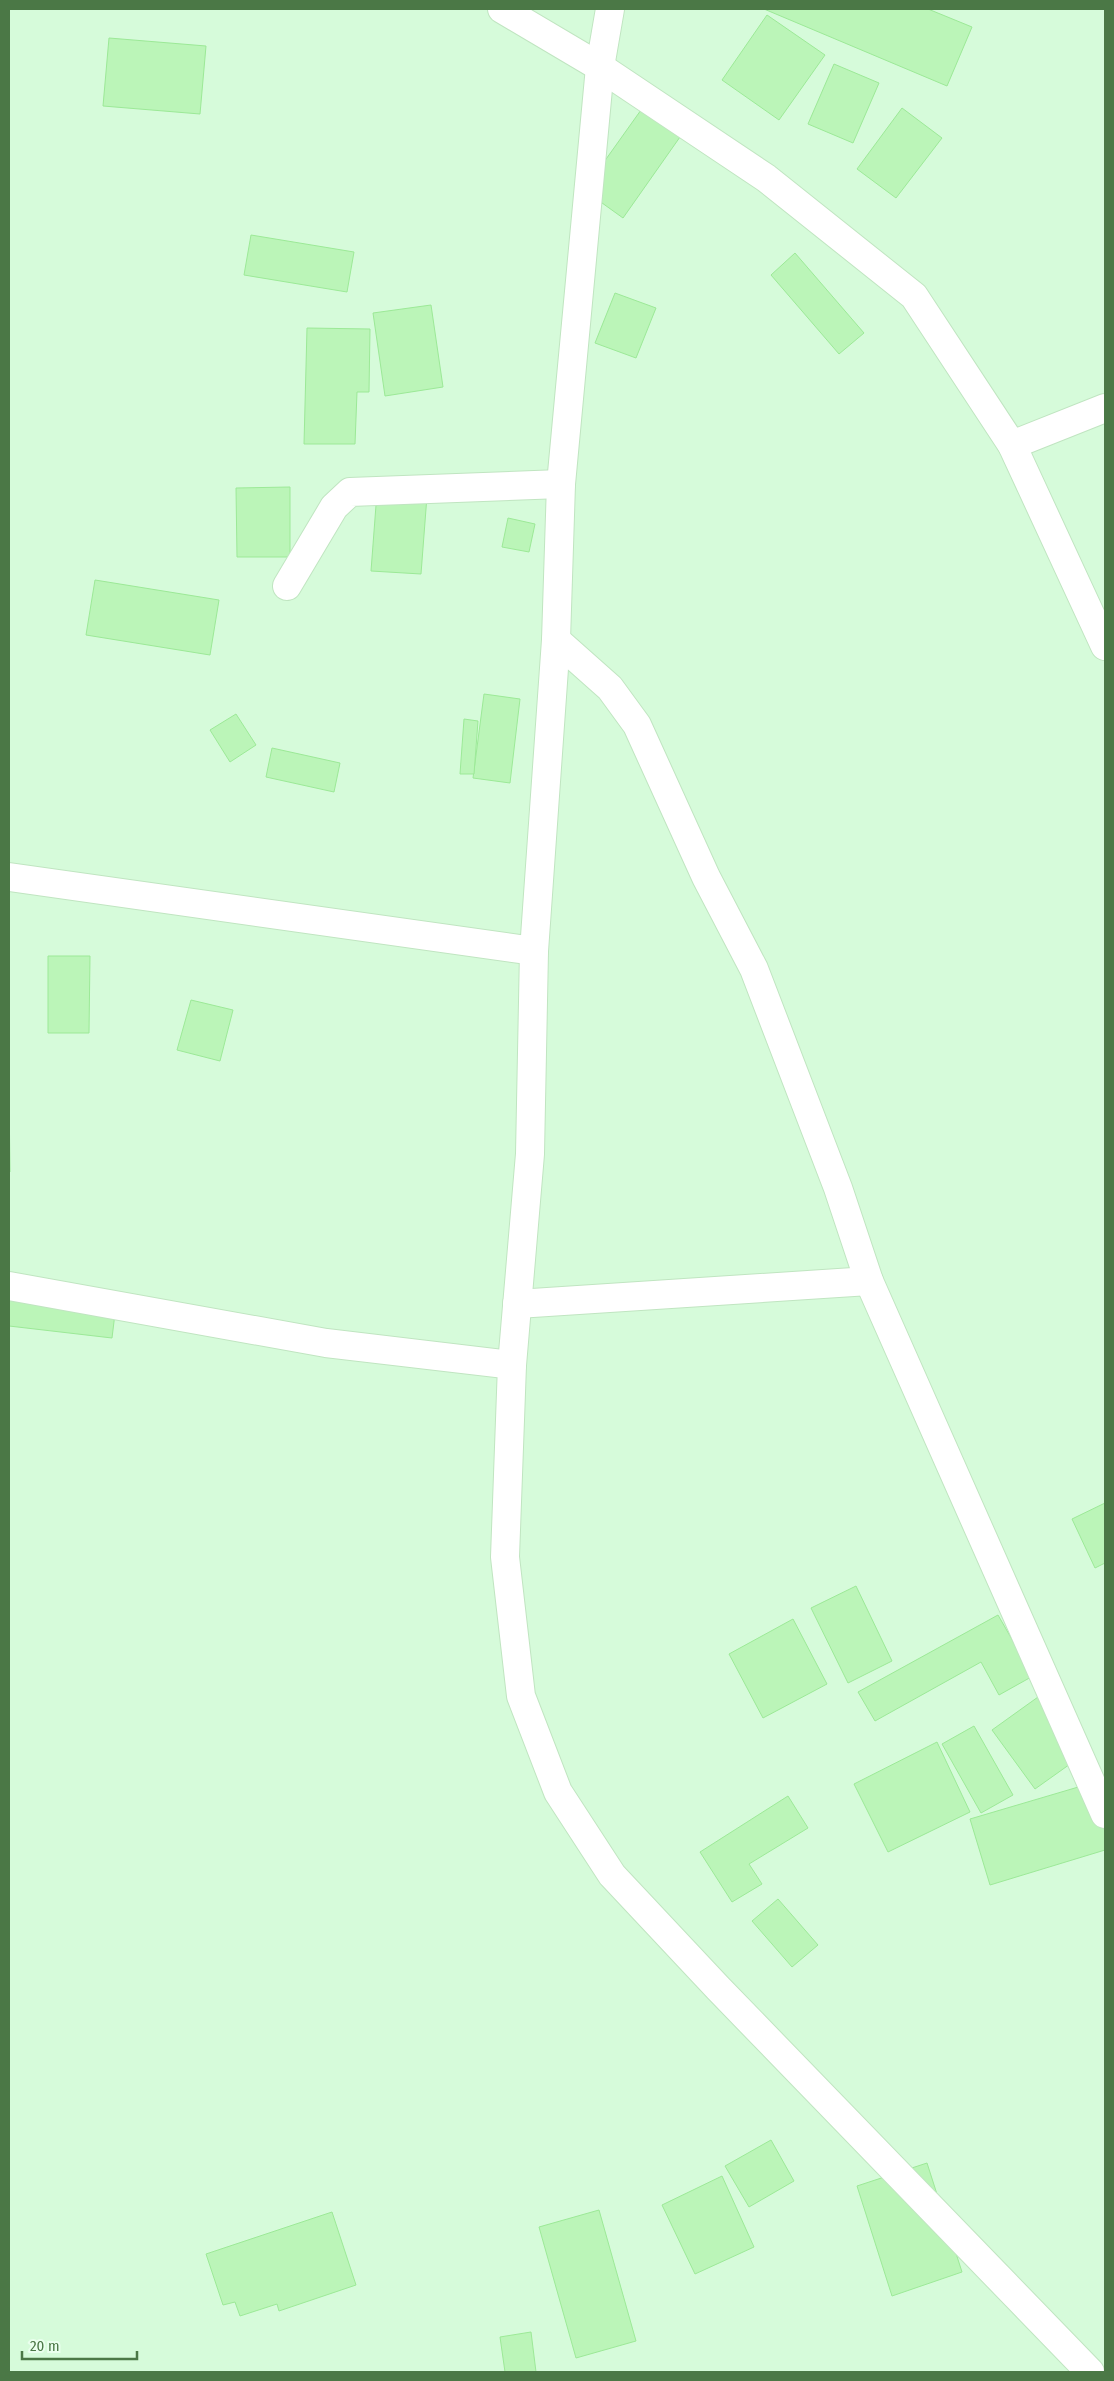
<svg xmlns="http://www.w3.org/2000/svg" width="1114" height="2381" font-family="'Fira Sans Condensed',sans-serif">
<rect width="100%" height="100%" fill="#e2fee7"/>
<rect fill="#d6fbda" x="9" y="9" width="1096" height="2363"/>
<g fill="#bbf5b8" stroke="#9ce997">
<polygon points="764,9 928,9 972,27 947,86"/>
<polygon points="767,15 825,55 779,120 722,80"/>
<polygon points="109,38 206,46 200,114 103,106"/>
<polygon points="834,64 879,83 853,143 808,124"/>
<polygon points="902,108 942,138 896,198 857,169"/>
<polygon points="641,110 680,137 623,218 584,190"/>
<polygon points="251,235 354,252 347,292 244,275"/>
<polygon points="795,253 864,333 839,354 771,275"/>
<polygon points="615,293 656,308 636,358 595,343"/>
<polygon points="431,305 443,387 385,396 373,313"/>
<polygon points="307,328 370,329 369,392 357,392 355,444 304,444"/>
<polygon points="378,479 428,483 421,574 371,571"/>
<polygon points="290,487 290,557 237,557 236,488"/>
<polygon points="508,518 535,524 529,552 502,547"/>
<polygon points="95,580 219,600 210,655 86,635"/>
<polygon points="484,694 520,699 510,783 473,778"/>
<polygon points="236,714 256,745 230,762 210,730"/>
<polygon points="464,719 478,721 474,774 460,774"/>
<polygon points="272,748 340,763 334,792 266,777"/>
<polygon points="48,956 90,956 89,1033 48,1033"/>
<polygon points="191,1000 233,1010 220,1061 177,1050"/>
<polygon points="9,1098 10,1172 9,1172"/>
<polygon points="9,1285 117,1297 112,1338 9,1326"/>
<polygon points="1105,1503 1105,1563 1095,1568 1072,1519"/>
<polygon points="856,1586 892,1661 848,1683 811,1608"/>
<polygon points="998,1615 1033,1676 999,1695 981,1662 875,1721 858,1692"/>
<polygon points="793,1619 827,1684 763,1718 729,1654"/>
<polygon points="1045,1692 1087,1752 1035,1789 992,1730"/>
<polygon points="974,1726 1013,1795 981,1813 942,1744"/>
<polygon points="937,1742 970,1812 888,1852 854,1784"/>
<polygon points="1102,1780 1105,1790 1105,1850 990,1885 970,1819"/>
<polygon points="788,1796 808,1828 749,1864 762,1884 732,1902 700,1852"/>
<polygon points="778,1899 818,1945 792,1967 752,1921"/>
<polygon points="771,2140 794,2181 749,2207 725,2166"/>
<polygon points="927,2163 962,2272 892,2296 857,2186"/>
<polygon points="722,2176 754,2247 695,2274 662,2205"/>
<polygon points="599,2210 636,2341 576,2358 539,2227"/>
<polygon points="332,2212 356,2285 279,2311 277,2304 240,2316 235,2302 223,2305 206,2254"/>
<polygon points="531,2332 536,2372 505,2372 500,2337"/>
</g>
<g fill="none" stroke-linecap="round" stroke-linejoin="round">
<g stroke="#c0e5c1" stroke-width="30">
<g id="minor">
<polyline points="502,9 600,67 766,178 914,296 1012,445 1105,646"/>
<polyline points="610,9 600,67 561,484 556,640 534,951 530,1154 512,1365 505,1557 521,1696 558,1792 612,1875 718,1988 1090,2372"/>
<polyline points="1012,445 1105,408"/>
<polyline points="287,586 334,507 350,492 561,484"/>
<polyline points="556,640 610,688 637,725 706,877 754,969 838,1188 869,1281 1105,1814"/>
<polyline points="9,877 534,951"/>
<polyline points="9,1286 326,1343 512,1365"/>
<polyline points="517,1304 869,1281"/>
</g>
</g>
<use href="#minor" stroke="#fff" stroke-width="28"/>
</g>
<rect width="1114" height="2381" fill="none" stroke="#4b7846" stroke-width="20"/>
<path d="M22 2351v8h115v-8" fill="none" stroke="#4b7846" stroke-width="2.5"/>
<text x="30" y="2351" font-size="15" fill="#4b7846" stroke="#eaffee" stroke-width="4" paint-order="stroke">20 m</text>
</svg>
